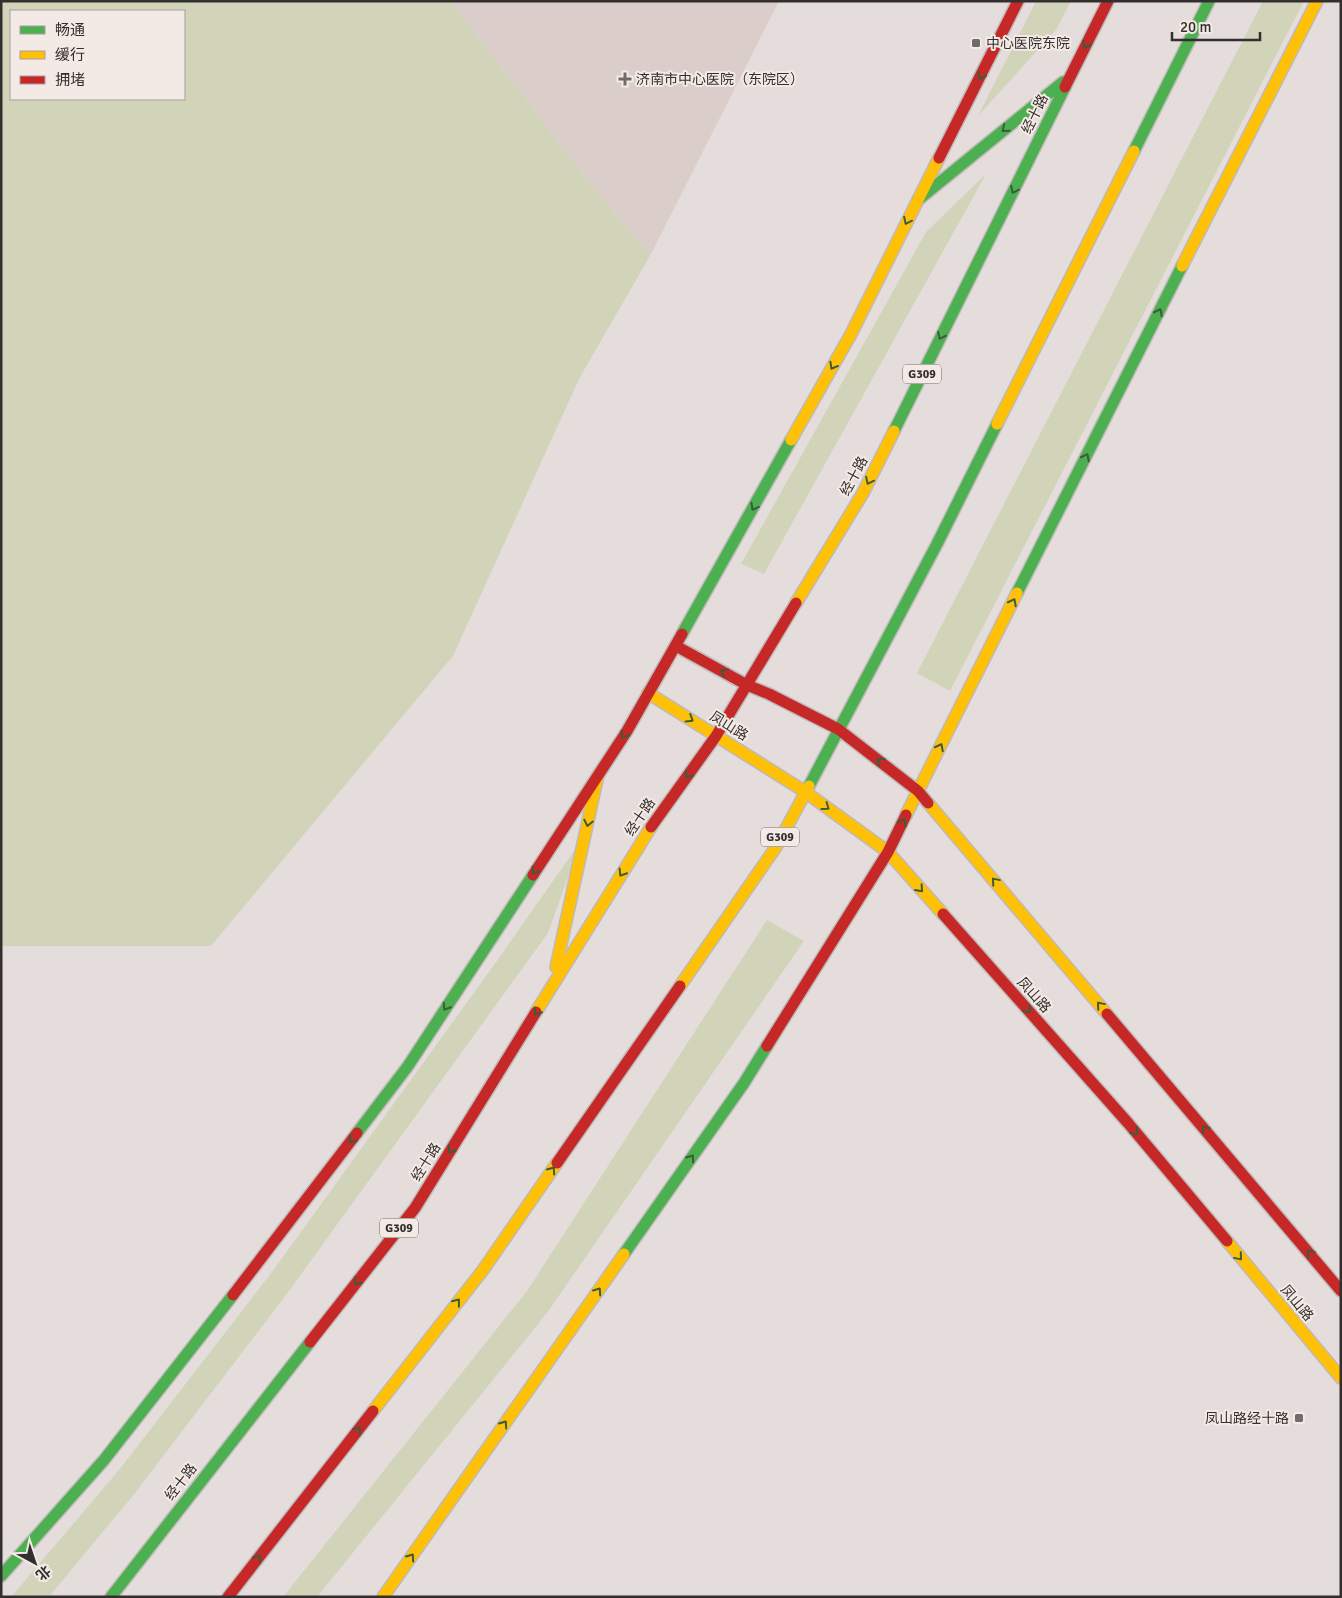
<svg xmlns="http://www.w3.org/2000/svg" width="1342" height="1598" font-family="Signika,'Noto Sans SC',sans-serif">
<rect width="100%" height="100%" fill="#e4dddc"/>
<polygon fill="#dbceca" points="451,1 779,1 650,256 569,156"/>
<g fill="#d2d4ba" fill-rule="evenodd">
<path d="M1 1H451L569 156 650 256 580 377 453 656 211 946H1ZM11 11H184V99H11Z"/>
<polygon points="1036,1 1071,1 1056,30 978,116"/>
<polygon points="1263,1 1304,1 950,691 917,673"/>
<polygon points="986,174 764,574 741,564 926,232"/>
<polygon points="581,841 548,933 289,1291 135,1493 49,1597 11,1597 119,1470 272,1272 494,965"/>
<polygon points="767,920 804,941 547,1313 317,1597 283,1597 527,1291"/>
</g>
<g fill="none" stroke-linecap="round" stroke-linejoin="round">
<g stroke="#bfbab9" stroke-width="14">
<g id="fast">
<polyline points="1134,151 1209,1"/>
<polyline points="918,200 1063,82"/>
<polyline points="894,431 1065,87"/>
<polyline points="1017,593 1182,266"/>
<polyline points="682,634 791,440"/>
<polyline points="809,786 937,544 997,424"/>
<polyline points="357,1133 408,1066 533,875"/>
<polyline points="624,1254 744,1083 767,1046"/>
<polyline points="1,1576 104,1460 233,1295"/>
<polyline points="111,1597 310,1342"/>
</g>
</g>
<g stroke="#bfbab9" stroke-width="14">
<g id="slow">
<polyline points="1182,266 1317,1"/>
<polyline points="997,424 1134,151"/>
<polyline points="791,440 851,334 939,158"/>
<polyline points="796,603 863,493 894,431"/>
<polyline points="648,693 804,791 888,852 943,914"/>
<polyline points="928,803 1107,1014"/>
<polyline points="906,815 1017,593"/>
<polyline points="556,967 598,775"/>
<polyline points="680,986 776,847 809,786"/>
<polyline points="536,1012 651,827"/>
<polyline points="1227,1241 1341,1378"/>
<polyline points="373,1411 483,1270 557,1163"/>
<polyline points="383,1597 624,1254"/>
</g>
</g>
<g stroke="#bfbab9" stroke-width="14">
<g id="jam">
<polyline points="1065,87 1108,1"/>
<polyline points="939,158 1018,1"/>
<polyline points="676,646 747,685 769,694 838,729 918,791 928,803"/>
<polyline points="651,827 716,736 796,603"/>
<polyline points="533,875 627,731 682,634"/>
<polyline points="943,914 1128,1123 1227,1241"/>
<polyline points="1107,1014 1341,1291"/>
<polyline points="767,1046 888,852 906,815"/>
<polyline points="557,1163 680,986"/>
<polyline points="233,1295 357,1133"/>
<polyline points="310,1342 415,1208 536,1012"/>
<polyline points="228,1597 373,1411"/>
</g>
</g>
<use href="#fast" stroke="#4caf50" stroke-width="11"/>
<use href="#slow" stroke="#ffc107" stroke-width="11"/>
<use href="#jam" stroke="#c62828" stroke-width="11"/>
</g>
<defs><path id="oneway-chevron" d="M-2-3.5L2.5 0L-2 3.5" fill="none" stroke-width="1.6" stroke-linecap="round" stroke-linejoin="round" transform="scale(1.25)"/></defs>
<g stroke="#3c5c3a">
<use href="#oneway-chevron" transform="translate(1086 45) rotate(117)"/>
<use href="#oneway-chevron" transform="translate(981 76) rotate(117)"/>
<use href="#oneway-chevron" transform="translate(1005 129) rotate(141)"/>
<use href="#oneway-chevron" transform="translate(1014 190) rotate(116)"/>
<use href="#oneway-chevron" transform="translate(907 221) rotate(116)"/>
<use href="#oneway-chevron" transform="translate(1159 312) rotate(-63)"/>
<use href="#oneway-chevron" transform="translate(941 336) rotate(116)"/>
<use href="#oneway-chevron" transform="translate(833 366) rotate(119)"/>
<use href="#oneway-chevron" transform="translate(1086 457) rotate(-63)"/>
<use href="#oneway-chevron" transform="translate(869 481) rotate(116)"/>
<use href="#oneway-chevron" transform="translate(754 507) rotate(119)"/>
<use href="#oneway-chevron" transform="translate(1013 602) rotate(-63)"/>
<use href="#oneway-chevron" transform="translate(724 672) rotate(-151)"/>
<use href="#oneway-chevron" transform="translate(690 719) rotate(32)"/>
<use href="#oneway-chevron" transform="translate(624 735) rotate(122)"/>
<use href="#oneway-chevron" transform="translate(940 747) rotate(-63)"/>
<use href="#oneway-chevron" transform="translate(880 761) rotate(-142)"/>
<use href="#oneway-chevron" transform="translate(688 775) rotate(126)"/>
<use href="#oneway-chevron" transform="translate(826 807) rotate(36)"/>
<use href="#oneway-chevron" transform="translate(903 822) rotate(-63)"/>
<use href="#oneway-chevron" transform="translate(588 823) rotate(102)"/>
<use href="#oneway-chevron" transform="translate(535 871) rotate(123)"/>
<use href="#oneway-chevron" transform="translate(622 873) rotate(122)"/>
<use href="#oneway-chevron" transform="translate(995 881) rotate(-130)"/>
<use href="#oneway-chevron" transform="translate(920 889) rotate(48)"/>
<use href="#oneway-chevron" transform="translate(1100 1005) rotate(-130)"/>
<use href="#oneway-chevron" transform="translate(446 1007) rotate(123)"/>
<use href="#oneway-chevron" transform="translate(1028 1010) rotate(48)"/>
<use href="#oneway-chevron" transform="translate(537 1012) rotate(122)"/>
<use href="#oneway-chevron" transform="translate(1205 1129) rotate(-130)"/>
<use href="#oneway-chevron" transform="translate(1135 1132) rotate(50)"/>
<use href="#oneway-chevron" transform="translate(352 1140) rotate(127)"/>
<use href="#oneway-chevron" transform="translate(451 1150) rotate(122)"/>
<use href="#oneway-chevron" transform="translate(691 1158) rotate(-55)"/>
<use href="#oneway-chevron" transform="translate(552 1170) rotate(-55)"/>
<use href="#oneway-chevron" transform="translate(1310 1253) rotate(-130)"/>
<use href="#oneway-chevron" transform="translate(1239 1257) rotate(50)"/>
<use href="#oneway-chevron" transform="translate(357 1282) rotate(128)"/>
<use href="#oneway-chevron" transform="translate(598 1291) rotate(-55)"/>
<use href="#oneway-chevron" transform="translate(457 1302) rotate(-52)"/>
<use href="#oneway-chevron" transform="translate(504 1424) rotate(-55)"/>
<use href="#oneway-chevron" transform="translate(358 1430) rotate(-52)"/>
<use href="#oneway-chevron" transform="translate(411 1557) rotate(-55)"/>
<use href="#oneway-chevron" transform="translate(258 1558) rotate(-52)"/>
</g>
<g fill="#716c6b" stroke="#f4eae5" stroke-width="2">
<rect x="971" y="38" width="10" height="10" rx="2.5"/>
<path d="M622.5 71.5h5v5h5v5h-5v5h-5v-5h-5v-5h5z"/>
<rect x="1294" y="1413" width="10" height="10" rx="2.5"/>
</g>
<g text-anchor="middle" dominant-baseline="central" stroke-width="4" stroke-linejoin="round" paint-order="stroke">
<g fill="#f4eae5" stroke="#6d6765" stroke-width="1">
<rect x="903" y="364.5" width="38" height="19" rx="4"/>
<rect x="761" y="827.5" width="38" height="19" rx="4"/>
<rect x="380" y="1218.5" width="38" height="19" rx="4"/>
</g>
<g font-size="12" font-weight="bold" fill="#332f2e">
<text x="922" y="374">G309</text>
<text x="780" y="837">G309</text>
<text x="399" y="1228">G309</text>
</g>
<g font-size="14" fill="#332f2e" stroke="#f4eae5" text-anchor="start">
<text x="986" y="43">中心医院东院</text>
<text x="636" y="79">济南市中心医院（东院区）</text>
<text x="1289" y="1418" text-anchor="end">凤山路经十路</text>
</g>
<g font-size="14" fill="#332f2e" stroke="#f4eae5">
<text transform="translate(1035 114) rotate(-64)">经十路</text>
<text transform="translate(854 476) rotate(-62)">经十路</text>
<text transform="translate(729 726) rotate(32)">凤山路</text>
<text transform="translate(640 817) rotate(-56)">经十路</text>
<text transform="translate(1034 995) rotate(48)">凤山路</text>
<text transform="translate(426 1162) rotate(-58)">经十路</text>
<text transform="translate(1297 1303) rotate(50)">凤山路</text>
<text transform="translate(181 1482) rotate(-52)">经十路</text>
</g>
</g>
<rect width="1342" height="1598" fill="none" stroke="#332f2e" stroke-width="5"/>
<rect x="10" y="10" width="175" height="90" fill="#f4eae5" stroke="#a79f9c"/>
<rect x="20" y="26" width="25" height="8" fill="#4caf50" stroke="#a79f9c"/>
<text x="55" y="35" font-size="15" fill="#332f2e">畅通</text>
<rect x="20" y="51" width="25" height="8" fill="#ffc107" stroke="#a79f9c"/>
<text x="55" y="60" font-size="15" fill="#332f2e">缓行</text>
<rect x="20" y="76" width="25" height="8" fill="#c62828" stroke="#a79f9c"/>
<text x="55" y="85" font-size="15" fill="#332f2e">拥堵</text>
<g transform="translate(35 1563) rotate(140)" stroke="#f4eae5" stroke-width="4" paint-order="stroke">
<path d="M0-4L9 19L0 12L-9 19Z" fill="#332f2e"/>
<text y="-8" font-size="14" font-weight="bold" text-anchor="middle" fill="#332f2e">北</text>
</g>
<path d="M1172 32v8h88v-8" fill="none" stroke="#332f2e" stroke-width="2.5"/>
<text x="1180" y="32" font-size="15" fill="#332f2e" stroke="#f4eae5" stroke-width="4" paint-order="stroke">20 m</text>
</svg>
